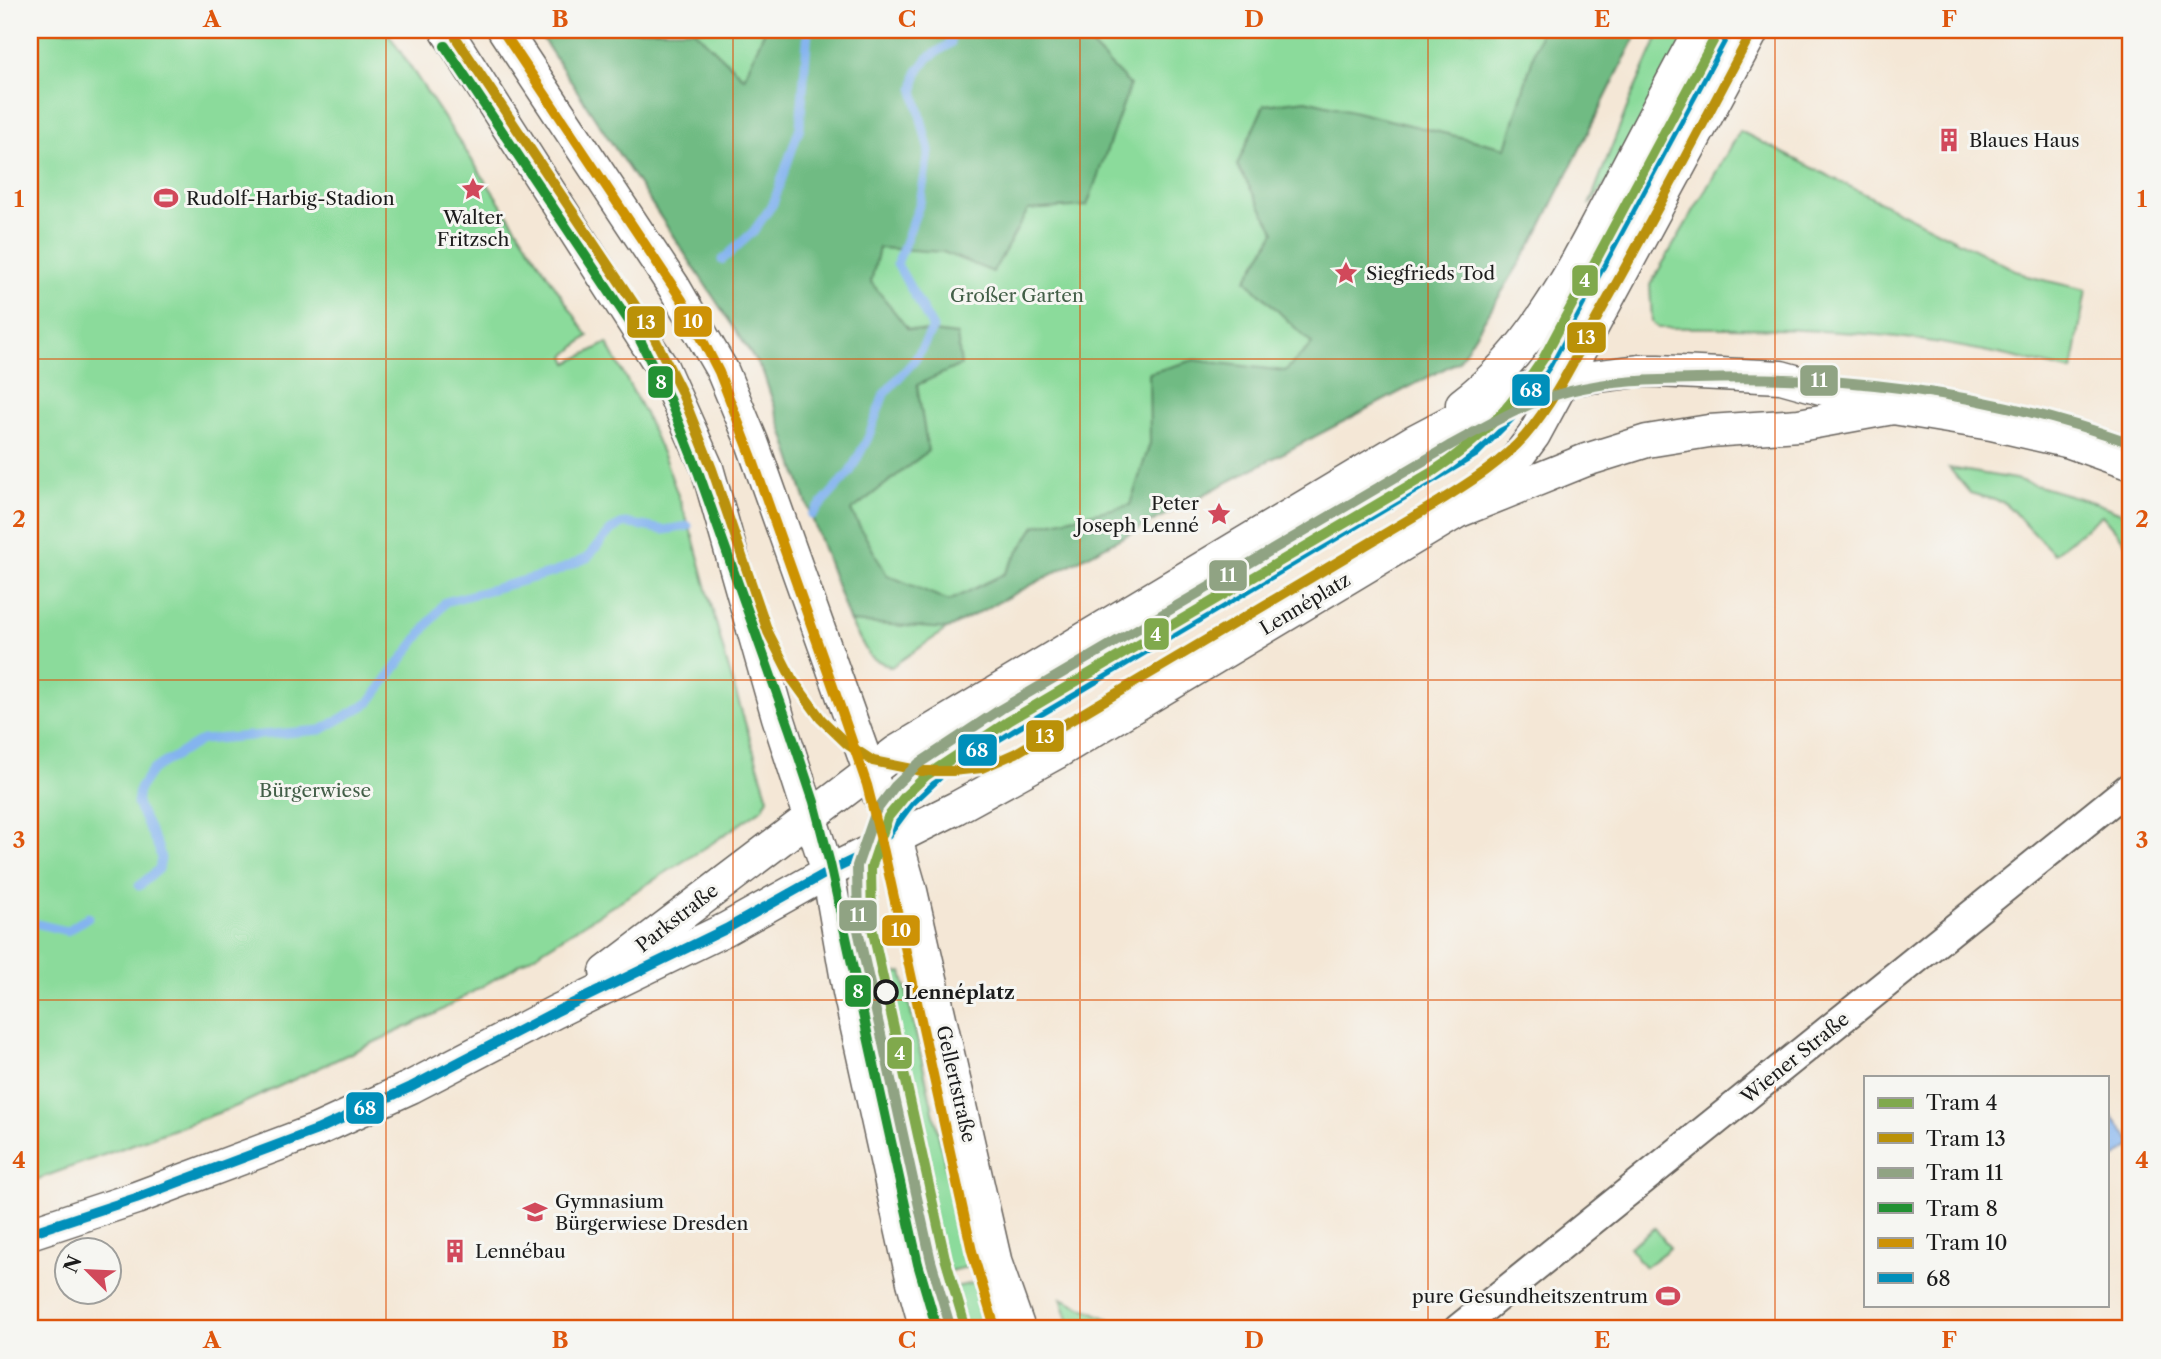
<svg xmlns="http://www.w3.org/2000/svg" width="2161" height="1359" font-family="'Libre Caslon Text',serif">
<rect width="100%" height="100%" fill="#f6f6f2"/>
<filter id="ink" filterUnits="userSpaceOnUse"><feTurbulence type="fractalNoise" baseFrequency=".0143" numOctaves="2"/><feDisplacementMap in="SourceGraphic" scale="14" xChannelSelector="R" yChannelSelector="G"/><feConvolveMatrix kernelMatrix="1 2 1 2 8 2 1 2 1" color-interpolation-filters="sRGB"/></filter>
<filter id="wash" filterUnits="userSpaceOnUse"><feTurbulence type="fractalNoise" baseFrequency=".00686" numOctaves="4" result="noise"/><feDisplacementMap in="SourceGraphic" scale="28" xChannelSelector="R" yChannelSelector="G"/><feGaussianBlur stdDeviation="1.57" result="paint"/><feColorMatrix in="noise" values="0 0 0 0 0 0 0 0 0 0 0 0 0 0 0 0 0 1.4 0 .05"/><feComposite in="paint" operator="in"/></filter>
<g filter="url(#wash)">
<rect width="100%" height="100%" fill="#f4e7d6"/>
<g fill="#8bdb9b" stroke="#547c5c" stroke-width="2">
<polygon points="30,30 386,30 588,336 565,356 568,363 607,343 645,414 666,462 693,537 726,660 768,798 763,808 711,844 530,958 435,1014 237,1106 30,1182"/>
<polygon points="537,30 1639,30 1537,235 1459,361 947,629 891,667 870,657 850,622 807,504 763,372"/>
<polygon points="1661,30 1691,30 1610,179 1589,205 1630,100"/>
<path d="M1740 131 2027 276 2086 290 2072 371C2008 355 1943 341 1878 335 1804 328 1732 327 1658 328L1652 322 1650 285Z"/>
<polygon points="1949,468 2015,479 2096,503 2131,517 2131,549 2102,515 2054,554 2005,503 1970,493"/>
<polygon points="902,972 968,1267 940,1273 873,978"/>
<polygon points="1655,1228 1670,1248 1645,1267 1629,1247"/>
<polygon points="986,1280 999,1329 941,1329 930,1293"/>
<polygon points="1061,1298 1131,1329 1071,1329"/>
</g>
<polygon fill="#70bb83" stroke="#466c50" stroke-width="2" points="537,30 694,30 744,78 764,32 763,30 1085,30 1085,39 1130,85 1087,206 1028,210 993,272 943,252 879,248 871,282 908,329 957,335 961,365 917,385 928,451 851,511 887,575 949,601 1004,574 1035,526 1130,505 1150,443 1149,373 1194,360 1285,371 1312,344 1246,280 1275,232 1237,165 1264,105 1306,100 1506,148 1541,30 1639,30 1537,235 1459,361 947,629 850,622 807,504 763,372"/>
<polygon fill="#84b4ef" stroke="#506886" stroke-width="2" points="2107,1110 2131,1141 2131,1146 2115,1158 2107,1147"/>
<g fill="none" stroke-linecap="round" stroke-linejoin="round">
<g stroke="#84b4ef" stroke-width="9">
<polyline points="722,260 753,232 773,204 800,127 808,30"/>
<polyline points="812,515 850,472 868,438 884,394 915,360 933,328 897,264 920,203 929,151 914,90 917,73 928,58 951,43 949,30"/>
<polyline points="139,886 159,869 161,859 159,849 137,804 139,789 152,770 202,740 321,730 370,702 445,602 555,572 587,558 611,530 625,523 664,530 688,526"/>
<polyline points="30,922 67,931 88,917"/>
</g>
</g>
</g>
<g filter="url(#ink)">
<g fill="none" stroke-linecap="round" stroke-linejoin="round">
<g stroke="#68635d" stroke-width="32">
<polyline id="tertiary" points="1458,1329 2131,786"/>
</g>
<g stroke="#68635d" stroke-width="35">
<g id="secondary">
<polyline points="446,30 663,369 707,468 778,717 828,872 849,992 913,1282 926,1329"/>
<polyline points="504,30 674,287 722,370 752,442 870,773 896,839 911,891 996,1264 1019,1329"/>
<path d="M1462 404C1532 352 1573 270 1613 194 1642 139 1670 84 1700 30"/>
<polyline points="1476,495 1510,467 1534,435 1753,30"/>
<polyline points="606,972 896,752 1414,441 1473,410 1523,389 1544,383 1639,371 1658,371 1781,377 1893,408 1991,424 2070,442 2131,464"/>
<polyline points="30,1233 136,1198 317,1130 411,1087 555,1012 726,929 828,872 956,808 1056,753 1457,512 1586,460 1647,441 1709,431 1799,425 1893,408"/>
</g>
</g>
<use href="#tertiary" stroke="#fff" stroke-width="28"/>
<use href="#secondary" stroke="#fff" stroke-width="32"/>
<g stroke="#f6f6f2" stroke-width="16">
<polyline id="bus-1" points="30,1233 136,1198 317,1130 411,1087 555,1012 726,929 828,872 876,849 910,803 947,768 1475,453 1515,413 1548,365 1728,30"/>
</g>
<use href="#bus-1" stroke="#008fba" stroke-width="10"/>
<g stroke="#f6f6f2" stroke-width="16">
<path id="tram-1" d="M966 1329 945 1258 872 928 871 868 888 817 906 795 927 775 1009 721 1432 472C1480 441 1511 407 1543 359L1719 30"/>
</g>
<g stroke="#f6f6f2" stroke-width="16">
<path id="tram-2" d="M456 38 647 323 681 391 712 469 768 632 792 679 821 719 847 744 873 761 922 771H952L982 768 1016 753 1440 501C1470 482 1501 463 1525 436 1555 401 1575 358 1597 318 1650 225 1699 131 1749 37"/>
</g>
<g stroke="#f6f6f2" stroke-width="16">
<path id="tram-3" d="M951 1329 931 1261 858 930 857 866 876 811 895 786 918 764 1001 709 1449 446C1488 425 1526 402 1570 391 1611 380 1654 380 1697 379 1845 374 1992 393 2131 443"/>
</g>
<g stroke="#f6f6f2" stroke-width="16">
<polyline id="tram-4" points="445,46 635,330 668,396 699,474 790,730 814,802 830,864 918,1264 937,1329"/>
</g>
<g stroke="#f6f6f2" stroke-width="16">
<polyline id="tram-5" points="502,30 682,300 719,372 751,455 842,712 867,785 884,852 972,1251 993,1321"/>
</g>
<use href="#tram-1" stroke="#80a94c" stroke-width="10"/>
<use href="#tram-2" stroke="#ba9108" stroke-width="10"/>
<use href="#tram-3" stroke="#90a383" stroke-width="10"/>
<use href="#tram-4" stroke="#229133" stroke-width="10"/>
<use href="#tram-5" stroke="#cd9206" stroke-width="10"/>
</g>
</g>
<path fill="none" stroke="#de560d" stroke-width="2" stroke-opacity="0.55" d="M386 30V1329M733 30V1329M1080 30V1329M1428 30V1329M1775 30V1329M30 359H2131M30 680H2131M30 1000H2131"/>
<defs>
<g id="building-bare" transform="scale(1.89)"><path d="M-4-6H4V6H1V3H-1V6H-4ZM-2.5-4.3h1.7v1.8h-1.7ZM.8-4.3h1.7v1.8H.8ZM-2.5-1h1.7V.8h-1.7ZM.8-1h1.7V.8H.8Z" fill="#d1495b" stroke="#f6f6f2" stroke-width="2.5" paint-order="stroke"/></g>
<g id="sight-bare" transform="scale(1.89)"><path d="M0-6L1.8-2.2L6-1.7L2.9 1.2L3.7 5.4L0 3.3L-3.7 5.4L-2.9 1.2L-6-1.7L-1.8-2.2Z" fill="#d1495b" stroke="#f6f6f2" stroke-width="2.5" paint-order="stroke"/></g>
<g id="stadium-bare" transform="scale(1.89)"><path d="M0-5a6.5 5 0 1 0 0 10a6.5 5 0 1 0 0-10ZM-3.5-1.8h7v3.6h-7Z" fill="#d1495b" stroke="#f6f6f2" stroke-width="2.5" paint-order="stroke"/></g>
<g id="school-bare" transform="scale(1.89)"><path d="M0-5L7-2L0 1L-7-2ZM-4 1L0 2.5L4 1V4Q0 6-4 4Z" fill="#d1495b" stroke="#f6f6f2" stroke-width="2.5" paint-order="stroke"/></g>
</defs>
<g fill-rule="evenodd">
<use href="#building-bare" x="1949" y="140"/>
<use href="#sight-bare" x="473" y="189"/>
<use href="#stadium-bare" x="166" y="198"/>
<use href="#sight-bare" x="1346" y="273"/>
<use href="#sight-bare" x="1219" y="514"/>
<use href="#school-bare" x="535" y="1212"/>
<use href="#building-bare" x="455" y="1251"/>
<use href="#stadium-bare" x="1668" y="1296"/>
</g>
<circle fill="#f6f6f2" stroke="#1c1c1c" stroke-width="3.5" cx="886" cy="992" r="11"/>
<g text-anchor="middle" dominant-baseline="central" stroke-width="6" stroke-linejoin="round" paint-order="stroke">
<g font-size="19" fill="#1c1c1c" stroke="#f6f6f2" text-anchor="start">
<text x="1969" y="140">Blaues Haus</text>
<text x="186" y="198">Rudolf-Harbig-Stadion</text>
<text x="473" y="217" text-anchor="middle">Walter<tspan x="473" dy="22">Fritzsch</tspan></text>
<text x="1366" y="273">Siegfrieds Tod</text>
<text x="1199" y="503" text-anchor="end">Peter<tspan x="1199" dy="22">Joseph Lenné</tspan></text>
<text x="555" y="1201">Gymnasium<tspan x="555" dy="22">Bürgerwiese Dresden</tspan></text>
<text x="475" y="1251">Lennébau</text>
<text x="1648" y="1296" text-anchor="end">pure Gesundheitszentrum</text>
</g>
<g font-size="19" fill="#435f48" stroke="#f6f6f2">
<text x="1017" y="295">Großer Garten</text>
<text x="315" y="790">Bürgerwiese</text>
</g>
<g font-size="19" fill="#1c1c1c" stroke="#f6f6f2">
<text transform="translate(1305 604) rotate(-31)">Lennéplatz</text>
<text transform="translate(677 918) rotate(-38)">Parkstraße</text>
<text transform="translate(1795 1058) rotate(-39)">Wiener Straße</text>
<text transform="translate(956 1084) rotate(77)">Gellertstraße</text>
</g>
<g font-size="19" font-weight="bold" fill="#1c1c1c" stroke="#f6f6f2" text-anchor="start">
<text x="904" y="992">Lennéplatz</text>
</g>
</g>
<g stroke="#f6f6f2" stroke-width="2.5">
<rect x="1571" y="264" width="28" height="33" rx="7" fill="#80a94c"/>
<rect x="673" y="305" width="40" height="33" rx="7" fill="#cd9206"/>
<rect x="626" y="305" width="40" height="34" rx="7" fill="#ba9108"/>
<rect x="1566" y="321" width="41" height="33" rx="7" fill="#ba9108"/>
<rect x="1799" y="364" width="40" height="33" rx="7" fill="#90a383"/>
<rect x="647" y="365" width="27" height="34" rx="7" fill="#229133"/>
<rect x="1511" y="373" width="40" height="34" rx="7" fill="#008fba"/>
<rect x="1208" y="559" width="40" height="33" rx="7" fill="#90a383"/>
<rect x="1143" y="617" width="27" height="34" rx="7" fill="#80a94c"/>
<rect x="1025" y="719" width="40" height="34" rx="7" fill="#ba9108"/>
<rect x="957" y="733" width="41" height="34" rx="7" fill="#008fba"/>
<rect x="838" y="899" width="40" height="33" rx="7" fill="#90a383"/>
<rect x="881" y="914" width="40" height="33" rx="7" fill="#cd9206"/>
<rect x="844" y="974" width="28" height="34" rx="7" fill="#229133"/>
<rect x="886" y="1036" width="27" height="34" rx="7" fill="#80a94c"/>
<rect x="345" y="1091" width="40" height="34" rx="7" fill="#008fba"/>
</g>
<g font-size="19" text-anchor="middle" font-weight="bold" fill="#fff">
<text x="1585" y="287">4</text>
<text x="693" y="328">10</text>
<text x="646" y="329">13</text>
<text x="1586" y="344">13</text>
<text x="1819" y="387">11</text>
<text x="661" y="389">8</text>
<text x="1531" y="397">68</text>
<text x="1228" y="582">11</text>
<text x="1156" y="641">4</text>
<text x="1045" y="743">13</text>
<text x="977" y="757">68</text>
<text x="858" y="922">11</text>
<text x="901" y="937">10</text>
<text x="858" y="998">8</text>
<text x="900" y="1060">4</text>
<text x="365" y="1115">68</text>
</g>
<rect width="2161" height="1359" fill="none" stroke="#f6f6f2" stroke-width="77"/>
<rect x="1864" y="1076" width="245" height="231" fill="#f6f6f2" stroke="#9f9f9c" stroke-width="2"/>
<rect x="1878" y="1098" width="35" height="10" fill="#80a94c" stroke="#9f9f9c" stroke-width="2"/>
<text x="1926" y="1110" font-size="21" fill="#1c1c1c">Tram 4</text>
<rect x="1878" y="1133" width="35" height="10" fill="#ba9108" stroke="#9f9f9c" stroke-width="2"/>
<text x="1926" y="1146" font-size="21" fill="#1c1c1c">Tram 13</text>
<rect x="1878" y="1168" width="35" height="10" fill="#90a383" stroke="#9f9f9c" stroke-width="2"/>
<text x="1926" y="1180" font-size="21" fill="#1c1c1c">Tram 11</text>
<rect x="1878" y="1203" width="35" height="10" fill="#229133" stroke="#9f9f9c" stroke-width="2"/>
<text x="1926" y="1216" font-size="21" fill="#1c1c1c">Tram 8</text>
<rect x="1878" y="1238" width="35" height="10" fill="#cd9206" stroke="#9f9f9c" stroke-width="2"/>
<text x="1926" y="1250" font-size="21" fill="#1c1c1c">Tram 10</text>
<rect x="1878" y="1273" width="35" height="10" fill="#008fba" stroke="#9f9f9c" stroke-width="2"/>
<text x="1926" y="1286" font-size="21" fill="#1c1c1c">68</text>
<g transform="translate(88 1271) rotate(294)"><circle r="33" fill="#f6f6f2" stroke="#9f9f9c" stroke-width="2"/>
<path d="M0-5L12 26L0 18L-12 26Z" fill="#d1495b"/>
<text y="-10" font-size="19" font-weight="bold" text-anchor="middle" fill="#1c1c1c">N</text>
</g>
<rect x="38" y="38" width="2084" height="1282" fill="none" stroke="#de560d" stroke-width="2.5"/>
<g font-size="23" text-anchor="middle" font-weight="bold" fill="#de560d">
<text x="212" y="27">A</text>
<text x="560" y="27">B</text>
<text x="907" y="27">C</text>
<text x="1254" y="27">D</text>
<text x="1602" y="27">E</text>
<text x="1949" y="27">F</text>
<text x="19" y="207">1</text>
<text x="2142" y="207">1</text>
<text x="19" y="527">2</text>
<text x="2142" y="527">2</text>
<text x="19" y="848">3</text>
<text x="2142" y="848">3</text>
<text x="19" y="1168">4</text>
<text x="2142" y="1168">4</text>
<text x="212" y="1348">A</text>
<text x="560" y="1348">B</text>
<text x="907" y="1348">C</text>
<text x="1254" y="1348">D</text>
<text x="1602" y="1348">E</text>
<text x="1949" y="1348">F</text>
</g>
</svg>
